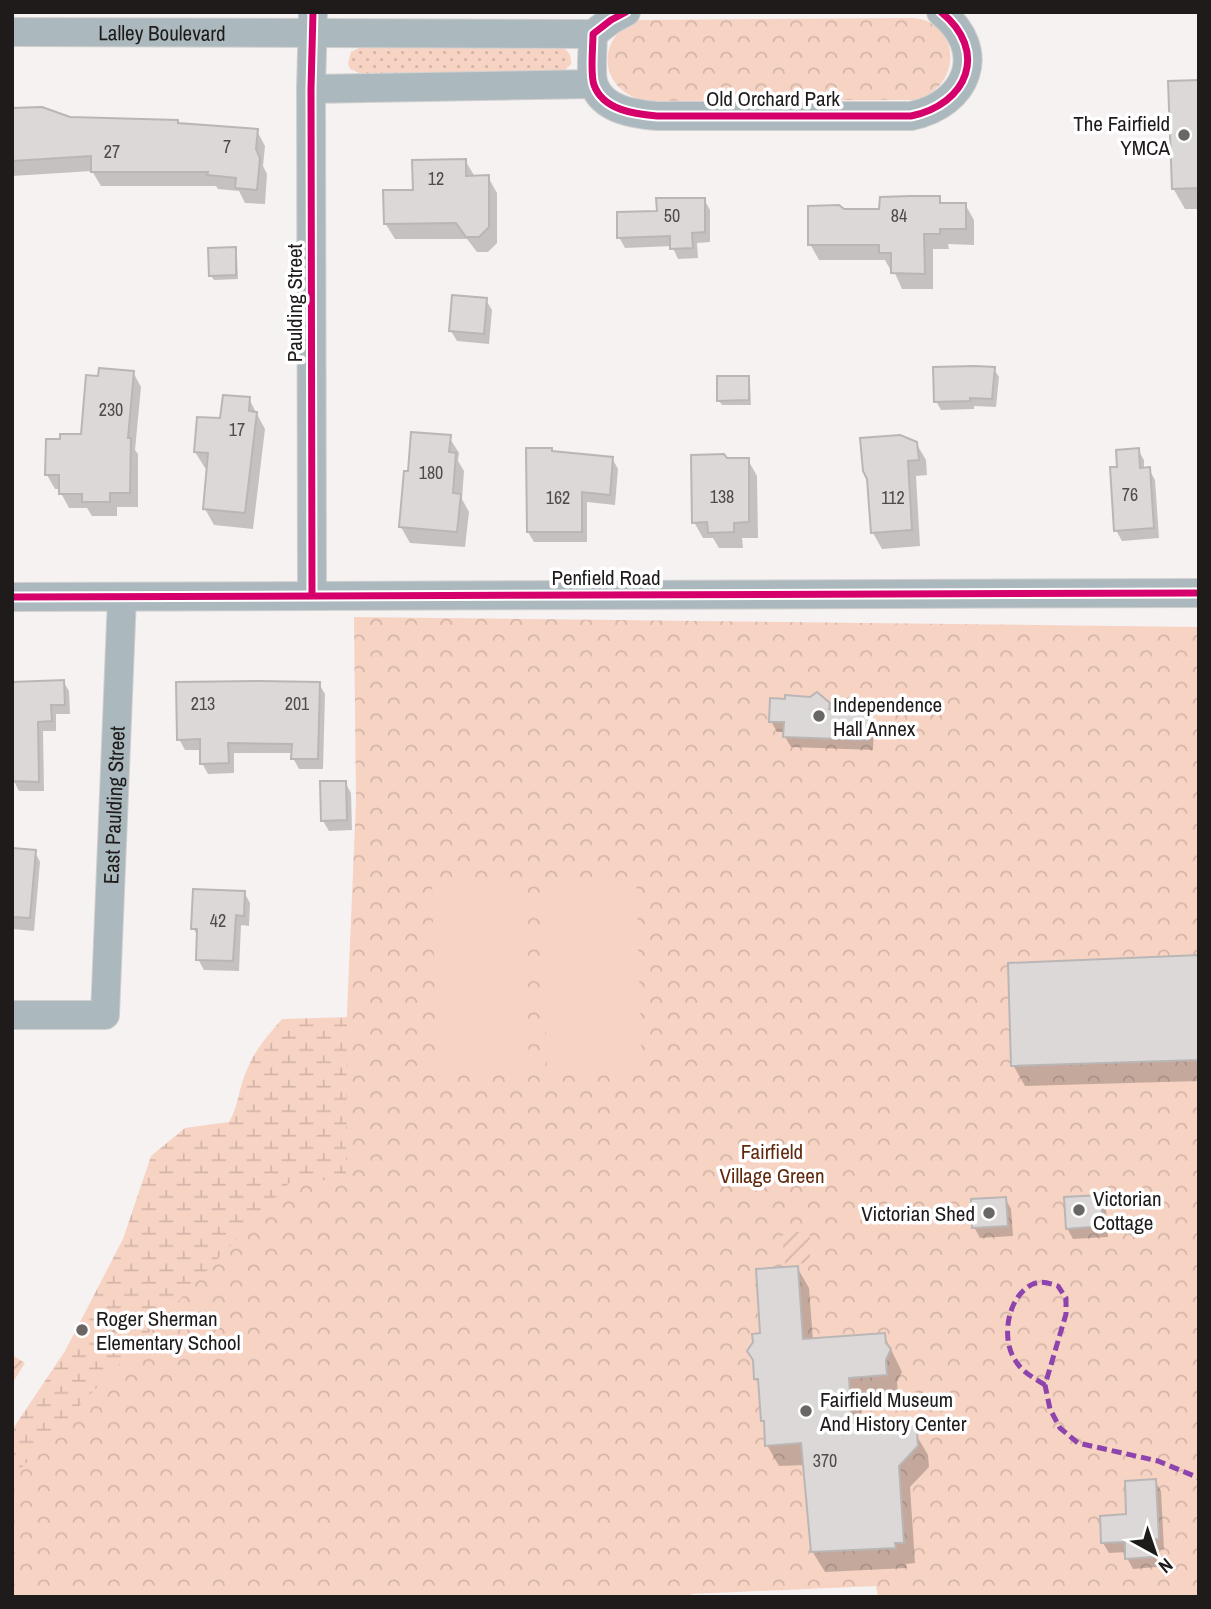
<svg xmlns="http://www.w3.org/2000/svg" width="1211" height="1609" font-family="'Archivo Narrow',sans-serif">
<defs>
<pattern id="grass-dots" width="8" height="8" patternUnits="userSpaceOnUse" patternTransform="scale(1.75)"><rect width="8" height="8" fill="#f7d3c4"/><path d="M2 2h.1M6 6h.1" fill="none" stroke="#d3b5a8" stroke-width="1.8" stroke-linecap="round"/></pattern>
<pattern id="wetland-marsh" width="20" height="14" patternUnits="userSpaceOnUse" patternTransform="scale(1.75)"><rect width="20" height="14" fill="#f7d3c4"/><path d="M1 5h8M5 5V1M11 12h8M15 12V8" fill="none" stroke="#d3b5a8"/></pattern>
<pattern id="park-crowns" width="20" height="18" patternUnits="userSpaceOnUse" patternTransform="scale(1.75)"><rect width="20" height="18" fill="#f7d3c4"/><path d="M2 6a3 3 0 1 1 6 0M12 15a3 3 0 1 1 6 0" fill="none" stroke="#d3b5a8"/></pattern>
<pattern id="garden-furrows" width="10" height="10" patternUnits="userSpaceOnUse" patternTransform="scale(1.75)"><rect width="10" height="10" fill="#f7d3c4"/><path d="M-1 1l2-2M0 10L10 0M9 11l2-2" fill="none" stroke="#d3b5a8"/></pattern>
</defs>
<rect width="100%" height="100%" fill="#f6f2f1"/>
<path fill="url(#grass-dots)" d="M559 47C568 48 572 56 571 64L563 72 359 73 350 69 348 64 351 52 359 48Z"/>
<path fill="url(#wetland-marsh)" d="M348 1017 420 1128 12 1597V1430L65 1351 123 1239 151 1156 185 1128 229 1122C237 1109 238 1095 243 1080 253 1052 263 1041 282 1019Z"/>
<g fill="url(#park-crowns)">
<path d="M913 18C960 21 965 87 914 100L648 101C599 94 593 37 638 20Z"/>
<polygon points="354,617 1199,627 1199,1597 878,1597 876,1586 691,1594 690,1597 12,1597 12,1478 290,1182 346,1179 347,1013 356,802"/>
</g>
<g fill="url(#garden-furrows)">
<polygon points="787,1232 810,1232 810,1263 785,1264 782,1236"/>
<polygon points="12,1355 25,1363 12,1384"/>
</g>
<g fill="#f7d3c4">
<polygon points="524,879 529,1071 437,1073 432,882"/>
<polygon points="636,879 642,1068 547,1070 542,882"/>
</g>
<g fill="#0003">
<polygon points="1199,82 1199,209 1185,209 1173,188"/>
<polygon points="12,110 70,119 257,131 265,146 263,166 267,174 265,204 245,203 239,191 218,189 216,186 101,186 92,171 12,176"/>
<polygon points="465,160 475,177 488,177 497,193 497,243 488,252 477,252 467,239 395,239 385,223 414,191"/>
<polygon points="939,198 943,204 965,204 974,220 974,245 948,244 949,249 933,249 933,289 902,289 893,269 890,269 885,260 819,260 810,244 843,211 881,211"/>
<polygon points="704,199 710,210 710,242 697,243 698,258 678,259 672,246 625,248 619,237 659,213"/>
<polygon points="235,249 237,254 238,279 214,280 211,276"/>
<polygon points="486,300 492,310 489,344 457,341 451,331"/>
<polygon points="994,369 999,377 996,407 974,406 974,409 941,410 936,401"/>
<polygon points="133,372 141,387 135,450 138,454 138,507 117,507 117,516 92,516 87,508 69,508 61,493 61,489 55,489 47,475 82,436 99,378"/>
<polygon points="748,378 750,383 751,405 722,405 719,401"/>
<polygon points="249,399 265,429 253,529 214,525 205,509 208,468 205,468 195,452 222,420"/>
<polygon points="449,437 459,453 458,461 464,471 462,499 469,512 465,547 410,543 401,527"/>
<polygon points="916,443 926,460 927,475 916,476 920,546 882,549 873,533 869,479"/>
<polygon points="1138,450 1144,460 1144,470 1149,469 1155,480 1159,538 1122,541 1116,530 1119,469"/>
<polygon points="553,453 612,458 618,469 615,505 587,502 587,542 534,542 528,532"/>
<polygon points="726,460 748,460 757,476 758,538 742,538 743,548 719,548 713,538 703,538 694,522"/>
<polygon points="63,681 69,691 70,714 56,714 56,731 43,731 44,791 19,791 14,781 12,684"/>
<polygon points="319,684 325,694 323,769 299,769 293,758 293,753 234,753 234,773 208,774 202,763 202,750 185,750 179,739"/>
<polygon points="786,701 828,704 832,711 868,712 874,723 873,750 791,747 785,737 785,732 777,732 771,721"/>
<polygon points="345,782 351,793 352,830 329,831 323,821"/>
<polygon points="12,850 35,852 40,862 34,931 12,929"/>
<polygon points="244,892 250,903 249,926 241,925 239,971 204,970 198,959 199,938 193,928"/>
<polygon points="1199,957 1199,1081 1025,1086 1013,1065"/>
<polygon points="1100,1197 1106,1207 1108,1237 1073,1239 1067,1228"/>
<polygon points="1005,1198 1011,1209 1013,1236 980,1238 974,1227"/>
<polygon points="797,1267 809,1288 813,1340 884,1335 902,1372 897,1382 898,1396 860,1399 862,1424 915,1433 928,1455 929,1467 910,1487 915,1563 906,1564 907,1568 825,1572 812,1551 805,1465 779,1466 767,1445 760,1386 756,1378 762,1334"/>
<polygon points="1155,1481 1161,1491 1164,1549 1156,1550 1157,1567 1133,1569 1127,1558 1127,1552 1109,1553 1103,1543 1128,1516"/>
</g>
<g fill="#dbd8d7" stroke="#bab6b5" stroke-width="2">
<polygon points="1199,80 1199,188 1172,189 1168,81"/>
<polygon points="42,107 70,117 178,120 178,123 258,129 256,149 260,158 257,190 235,188 236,178 207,175 208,172 91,172 91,156 12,161 12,108"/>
<polygon points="466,159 466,176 489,175 489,227 479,237 466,237 456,223 384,224 383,190 413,190 412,160"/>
<polygon points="911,196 940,196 940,203 966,203 966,229 940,229 940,234 924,234 925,274 891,273 891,253 879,253 879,245 808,245 808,206 839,205 844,209 879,209 880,197"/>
<polygon points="656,198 705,198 705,232 692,233 693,248 670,249 670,236 617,238 617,212 657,211"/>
<polygon points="236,247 236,275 209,276 208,248"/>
<polygon points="452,295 487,298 484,334 449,331"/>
<polygon points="975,366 995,367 992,399 970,398 970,401 934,402 933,367"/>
<polygon points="99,368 134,371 128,438 131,438 130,493 110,493 110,502 82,502 82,494 59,494 59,475 45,475 46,439 60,439 60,434 81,434 86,375 98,376"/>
<polygon points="717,376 749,376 749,400 717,401"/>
<polygon points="223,395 250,397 249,411 257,412 245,513 203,509 208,453 194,452 197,417 220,418"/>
<polygon points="411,432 451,435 449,452 456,453 453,493 461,494 457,532 399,527 404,471 408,471"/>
<polygon points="900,435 917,442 919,460 908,461 912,530 871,533 867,479 863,471 860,438"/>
<polygon points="526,448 552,448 552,451 613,457 610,495 582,492 582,532 527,532"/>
<polygon points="1139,448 1140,468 1150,467 1154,528 1114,531 1110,467 1117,467 1116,450"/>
<polygon points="724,454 727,458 749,458 749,522 734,523 734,532 708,533 707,522 692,523 691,455"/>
<polygon points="64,680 65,705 51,705 52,721 38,722 39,782 12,781 12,682"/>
<polygon points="258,681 320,682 318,759 291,759 292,744 228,743 229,763 200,764 200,739 177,740 176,682"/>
<polygon points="817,692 830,703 829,709 869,711 868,740 783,737 784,722 769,722 770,698 785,699 785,695 810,697"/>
<polygon points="320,781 346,781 347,820 321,821"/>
<polygon points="12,848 36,850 30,918 12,917"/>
<polygon points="193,889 245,891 244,916 236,915 233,961 196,960 197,929 191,929"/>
<polygon points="1199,955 1199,1060 1011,1066 1008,963"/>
<polygon points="1101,1195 1103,1226 1066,1229 1064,1197"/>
<polygon points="1006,1197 1008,1226 972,1228 971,1199"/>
<polygon points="798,1266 803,1339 885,1333 886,1343 891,1349 886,1360 887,1375 849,1378 852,1423 906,1419 917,1432 918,1446 899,1466 904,1543 895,1543 896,1548 811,1552 801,1443 765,1446 764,1421 761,1421 758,1379 754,1379 753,1360 747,1351 753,1342 752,1334 760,1333 756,1269"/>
<polygon points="1156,1479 1159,1539 1151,1540 1152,1557 1125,1559 1125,1542 1101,1543 1100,1516 1126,1514 1125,1481"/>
</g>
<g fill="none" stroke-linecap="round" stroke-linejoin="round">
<g stroke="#d3d0cf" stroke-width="30">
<g id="street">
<path d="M626 12 611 20 593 34C593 47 590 74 594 85 603 110 634 114 657 116H911C968 104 989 51 941 12"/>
<path id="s1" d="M12 32 593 34"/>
<polyline points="311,89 593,84"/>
<polyline points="312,595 311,89 313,12"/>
<polyline points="12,597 1199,593"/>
<path id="s2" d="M12 1015H105L122 597"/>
</g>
</g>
<use href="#street" stroke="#abb9be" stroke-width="28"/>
<path stroke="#8e44ad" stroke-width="5" stroke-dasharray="10 5" stroke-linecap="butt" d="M1045 1385C1034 1378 1022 1372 1015 1360 1001 1339 1007 1298 1031 1285 1039 1280 1049 1283 1058 1286L1066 1298V1314L1045 1385 1050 1409 1060 1428 1078 1443 1158 1461 1199 1478"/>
<g stroke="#fff" stroke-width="11">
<g id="cycleway">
<path d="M626 12 611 20 593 34C593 47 590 74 594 85 603 110 634 114 657 116H911C968 104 989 51 941 12"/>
<polyline points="312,595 311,89 313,12"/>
<polyline points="12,597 1199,593"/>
</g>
</g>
<use href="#cycleway" stroke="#d6006c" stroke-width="7"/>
</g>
<g fill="#6a6665" stroke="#fff" stroke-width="2.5">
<circle cx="1184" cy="135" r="7"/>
<circle cx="819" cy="716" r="7"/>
<circle cx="1079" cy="1210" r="7"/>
<circle cx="989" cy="1213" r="7"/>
<circle cx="82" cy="1330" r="7"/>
<circle cx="806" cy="1411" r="7"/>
</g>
<g text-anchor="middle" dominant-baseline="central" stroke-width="7" stroke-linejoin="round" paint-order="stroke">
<g font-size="18" fill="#4e4b4a">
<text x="227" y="146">7</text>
<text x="112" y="151">27</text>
<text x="436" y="178">12</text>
<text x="672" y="215">50</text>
<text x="899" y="215">84</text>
<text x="111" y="409">230</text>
<text x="237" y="429">17</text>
<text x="431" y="472">180</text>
<text x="1130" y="494">76</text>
<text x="722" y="496">138</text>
<text x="558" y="497">162</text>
<text x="893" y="497">112</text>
<text x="203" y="703">213</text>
<text x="297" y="703">201</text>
<text x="218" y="920">42</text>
<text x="825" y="1460">370</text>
</g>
<g font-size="21" fill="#1e1b1a" stroke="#fff">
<text stroke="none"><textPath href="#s1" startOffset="150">Lalley Boulevard</textPath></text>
<text x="773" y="98">Old Orchard Park</text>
<text transform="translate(294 303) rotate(-90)">Paulding Street</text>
<text x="606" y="577">Penfield Road</text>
<text stroke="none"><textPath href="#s2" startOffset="303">East Paulding Street</textPath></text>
</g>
<g font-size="21" fill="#1e1b1a" stroke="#fff" text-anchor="start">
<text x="1170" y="123" text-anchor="end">The Fairfield<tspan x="1170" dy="24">YMCA</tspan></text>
<text x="833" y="704">Independence<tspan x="833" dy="24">Hall Annex</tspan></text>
<text x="1093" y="1198">Victorian<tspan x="1093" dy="24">Cottage</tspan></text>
<text x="975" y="1213" text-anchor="end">Victorian Shed</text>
<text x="96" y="1318">Roger Sherman<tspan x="96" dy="24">Elementary School</tspan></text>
<text x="820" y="1399">Fairfield Museum<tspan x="820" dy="24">And History Center</tspan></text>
</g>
<g font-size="21" fill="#60290e" stroke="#fff">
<text x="772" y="1151">Fairfield<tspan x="772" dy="24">Village Green</tspan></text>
</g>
</g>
<rect width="1211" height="1609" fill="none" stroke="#1e1b1a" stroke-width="28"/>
<g transform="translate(1155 1553) rotate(140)" stroke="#ffffff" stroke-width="5" paint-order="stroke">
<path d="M0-5L12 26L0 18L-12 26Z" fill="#1e1b1a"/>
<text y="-10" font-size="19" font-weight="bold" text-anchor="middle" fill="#1e1b1a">N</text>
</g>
</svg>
